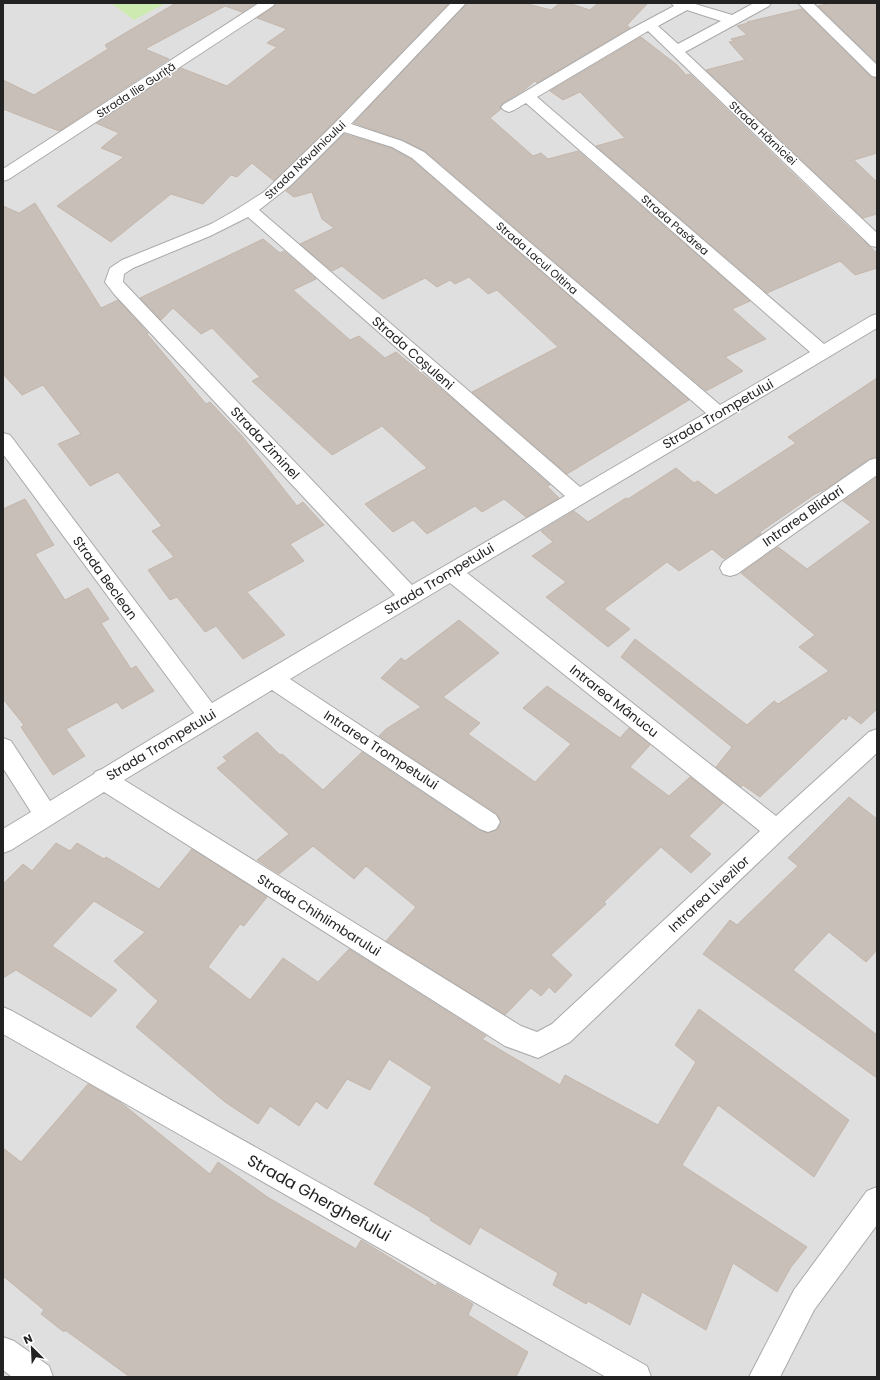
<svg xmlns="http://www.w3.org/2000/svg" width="880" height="1380" font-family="Poppins,sans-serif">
<rect width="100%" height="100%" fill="#f2efe9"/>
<rect fill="#e0dfdf" x="3" y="3" width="874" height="1374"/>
<polygon fill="#cdebb0" points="111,3 166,3 134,20"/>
<g fill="#c7bfb8" stroke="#c4b6ab">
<polygon points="176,3 256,3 242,12 225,6 145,49 169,59 59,131 3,109 3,80 34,95 108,49 105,45"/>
<polygon points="276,3 449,3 331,125 274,181 252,163 237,177 231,175 203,204 171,194 111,242 57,206 124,157 101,148 119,133 96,123 181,68 227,86 277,47 267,43 287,29 257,18 274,7"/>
<polygon points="467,3 524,3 551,10 560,3 568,3 590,10 598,3 648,3 627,25 630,28 537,83 535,81 524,90 503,103 500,107 501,109 490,118 533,156 541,153 548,159 578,151 750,301 732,309 766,339 725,357 743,371 706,391 425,151 402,140 354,123"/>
<polygon points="831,3 877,3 877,63 818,6"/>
<polygon points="802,9 871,77 877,78 877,153 854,160 877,182 877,214 863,218 706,70 745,60 729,42 734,41 731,39 747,35 737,26 748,23 747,22"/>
<polygon points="641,37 677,65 686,75 690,74 845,224 877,253 877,268 855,275 840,261 767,293 596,146 625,138 580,92 563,100 550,91"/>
<polygon points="344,134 391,148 411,159 689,400 567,474 472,392 558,347 497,290 488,294 469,277 455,284 450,280 437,287 425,278 383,299 342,266 332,271 300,244 334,228 322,219 312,192 294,197 286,191"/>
<polygon points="35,203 101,308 118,300 148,333 147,334 206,404 210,402 242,436 297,506 303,502 324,525 290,544 304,561 247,592 285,635 243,659 216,626 205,632 177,597 170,600 148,570 174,557 152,531 162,526 118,472 90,486 58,444 81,434 43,385 22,395 3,374 3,206 19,213"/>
<polygon points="263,239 280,253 284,251 316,279 293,290 350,340 359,336 385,358 396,352 454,400 550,485 547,486 559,498 526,517 504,499 482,512 475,506 427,534 413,520 393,532 365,504 427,468 382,426 332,455 252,381 260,377 212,328 201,334 173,308 161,320 140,298"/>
<polygon points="877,378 877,457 869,459 826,489 815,494 760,532 761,534 724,559 712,549 679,571 667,562 604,609 630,629 608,647 546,597 566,582 532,556 553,542 541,531 574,511 588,522 626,498 628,499 676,468 694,483 698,481 716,495 796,443 788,437"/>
<polygon points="877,477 877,709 861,724 849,715 846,720 843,718 760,797 743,785 741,787 716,767 732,747 621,657 635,639 747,725 774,701 778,704 829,671 799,647 815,635 741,573 778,547 807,569 871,522 843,501"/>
<polygon points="25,499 54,545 35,554 65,600 88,588 109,619 101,623 131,669 136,666 154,691 122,709 117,702 66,729 85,756 53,775 21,727 24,725 3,699 3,509"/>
<polygon points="459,620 499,653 443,697 480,723 468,734 535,782 571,744 523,708 547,686 620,738 629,728 650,745 630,767 669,796 690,777 723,803 689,836 711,854 691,873 661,847 604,902 606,904 551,955 572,975 555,993 549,987 541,996 531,988 505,1015 386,941 416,907 366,866 354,879 313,846 279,874 257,860 289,834 217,768 227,761 223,757 257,732 280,755 282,754 323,790 362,752 479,830 487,833 497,830 501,823 497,814 379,736 386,729 421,707 381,678 401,658 405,661"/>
<polygon points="849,797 877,819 877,950 866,962 829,932 793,970 877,1035 877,1078 703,954 730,920 737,925 798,866 788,858"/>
<polygon points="56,843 70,851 77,843 104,859 106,857 159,889 192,849 267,897 244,926 240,924 208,967 250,1000 283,958 318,982 349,949 486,1036 482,1039 560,1085 565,1075 658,1125 696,1062 675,1045 699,1009 849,1120 814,1177 718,1105 682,1165 807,1247 791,1267 777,1292 733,1263 706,1330 642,1292 630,1325 588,1301 586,1304 553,1285 558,1273 480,1227 470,1245 430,1220 431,1218 374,1184 432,1087 389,1059 370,1090 347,1079 327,1109 316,1101 299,1126 270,1106 258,1124 225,1102 136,1027 158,1001 114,961 145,932 94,901 52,946 117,990 91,1017 16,970 3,978 3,884 23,864 32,871"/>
<polygon points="88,1084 120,1102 210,1174 218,1162 269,1198 356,1249 361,1240 436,1286 437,1283 473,1304 468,1315 528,1352 516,1377 130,1377 65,1330 64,1332 41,1314 44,1310 3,1276 3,1148 21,1162"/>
</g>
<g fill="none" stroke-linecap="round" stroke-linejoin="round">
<g stroke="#a9a9a9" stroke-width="2">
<g id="minor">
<polygon points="259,3 275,3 273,6 9,179 3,181 3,169"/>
<path d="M451 3H466L351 124 402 141 424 152 720 405 810 352 526 103 514 110 509 112 504 110 501 107 504 104 629 30 674 6 671 3H692L732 15 754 3H771L769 6 685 52 877 233V247L871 246 648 31 537 97 824 344 871 316 877 314V328L467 573 776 816 869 732 877 729V753L785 837 570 1042 538 1058 505 1046 104 792 11 850 3 853V829L31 812 3 768V738L11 741 50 801 94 774 95 772 102 769 194 713 3 454V433L10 435 212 703 395 595 114 294 105 282 110 268 122 260 211 224 234 211 264 192 332 126ZM687 10 721 21 678 44 658 26ZM344 132 392 147 412 158 706 413 580 487 259 210 291 185ZM248 217 565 496 412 585 123 282 124 274 133 268 210 236ZM450 583 760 831 552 1024 537 1032 521 1026 124 780 272 690 480 829 488 832 496 829 500 822 496 815 290 679Z"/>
<polygon points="798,3 813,3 877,65 877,77 872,76"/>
<polygon points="877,458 877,475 737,574 730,576 723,574 720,568 723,562 870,460"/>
<polygon points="3,1007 12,1011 647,1366 651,1377 606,1377 3,1034"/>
<polygon points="877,1187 877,1225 814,1310 780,1377 749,1377 794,1290 867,1191"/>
<polygon points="3,1337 14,1341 49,1366 53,1377 12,1377 3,1370"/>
</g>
</g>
<use href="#minor" fill="#fff" fill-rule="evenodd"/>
</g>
<g text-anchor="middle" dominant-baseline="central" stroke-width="3" stroke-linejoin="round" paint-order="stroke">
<g font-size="11" fill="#222" stroke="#fff">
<text transform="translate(136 90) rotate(-33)">Strada Ilie Guriță</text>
<text transform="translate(763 133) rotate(43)">Strada Hărniciei</text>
<text transform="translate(305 160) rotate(-44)">Strada Năvalnicului</text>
<text transform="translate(675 225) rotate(41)">Strada Pasărea</text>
<text transform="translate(537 258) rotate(41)">Strada Lacul Oltina</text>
</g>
<g font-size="13" fill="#222" stroke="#fff">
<text transform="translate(413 353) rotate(41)">Strada Coșuleni</text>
<text transform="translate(718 414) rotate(-30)">Strada Trompetului</text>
<text transform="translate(265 443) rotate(47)">Strada Ziminel</text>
<text transform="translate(803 516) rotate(-35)">Intrarea Blidari</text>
<text transform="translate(105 578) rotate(54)">Strada Beclean</text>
<text transform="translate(439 579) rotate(-31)">Strada Trompetului</text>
<text transform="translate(614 701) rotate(38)">Intrarea Mânucu</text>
<text transform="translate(161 745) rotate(-31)">Strada Trompetului</text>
<text transform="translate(381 750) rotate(33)">Intrarea Trompetului</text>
<text transform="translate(709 894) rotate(-43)">Intrarea Livezilor</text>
<text transform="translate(319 915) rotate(32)">Strada Chihlimbarului</text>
</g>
<g font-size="16" fill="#222" stroke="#fff">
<text transform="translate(319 1198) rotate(29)">Strada Gherghefului</text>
</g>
</g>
<rect width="880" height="1380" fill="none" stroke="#222222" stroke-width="8"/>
<g transform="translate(32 1348) rotate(336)" stroke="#ffffff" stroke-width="3" paint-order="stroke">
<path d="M0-3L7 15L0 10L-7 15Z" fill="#222222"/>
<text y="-6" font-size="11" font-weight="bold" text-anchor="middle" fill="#222222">N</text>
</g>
</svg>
